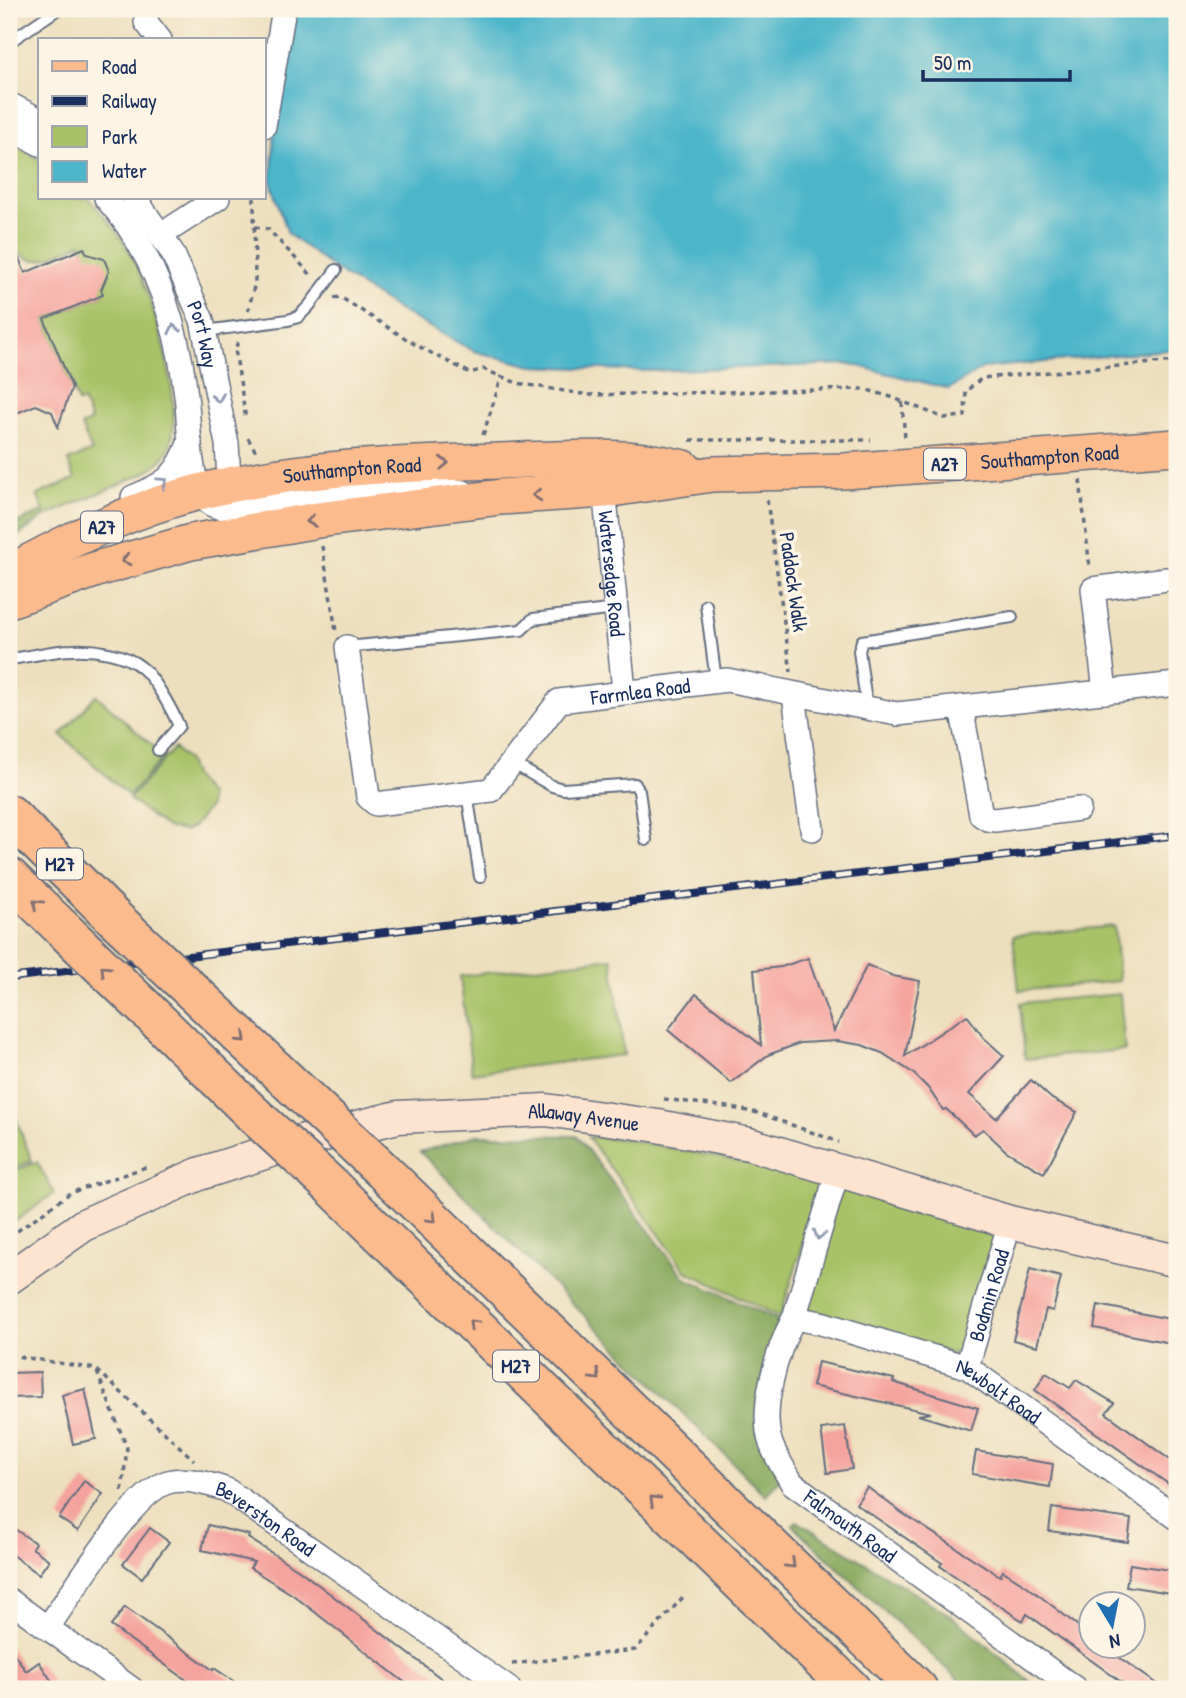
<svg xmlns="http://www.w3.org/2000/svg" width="1186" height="1698" font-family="'Patrick Hand',sans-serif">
<rect width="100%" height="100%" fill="#fcf5e5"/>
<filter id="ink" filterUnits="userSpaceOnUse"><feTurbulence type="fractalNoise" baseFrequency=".0143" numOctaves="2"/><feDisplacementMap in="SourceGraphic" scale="14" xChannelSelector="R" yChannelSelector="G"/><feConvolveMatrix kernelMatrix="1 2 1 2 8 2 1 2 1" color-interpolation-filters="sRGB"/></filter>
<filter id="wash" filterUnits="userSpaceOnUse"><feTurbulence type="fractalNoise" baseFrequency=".00686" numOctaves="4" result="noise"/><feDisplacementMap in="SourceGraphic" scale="28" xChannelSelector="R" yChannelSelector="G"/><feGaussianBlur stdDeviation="1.57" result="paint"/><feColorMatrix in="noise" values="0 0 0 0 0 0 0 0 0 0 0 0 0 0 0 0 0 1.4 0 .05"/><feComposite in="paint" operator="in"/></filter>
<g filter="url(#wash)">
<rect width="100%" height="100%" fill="#eddfbd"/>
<g fill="#a9c267" stroke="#627862" stroke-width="2">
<path d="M9 142 40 159V198H88C105 216 122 236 133 258 153 297 187 410 168 450 163 461 154 467 145 473L46 516 37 495 75 479 68 461 92 451 81 426 91 421 83 401 78 402 44 319 103 295 81 243C62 251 36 271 19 252L9 257Z"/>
<polygon points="96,695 164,756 129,796 61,735"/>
<polygon points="174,748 187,760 194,777 209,795 209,807 193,827 185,831 167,828 129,799"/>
<polygon points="1114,926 1119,981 1019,991 1013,936"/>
<polygon points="612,958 624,1055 472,1073 460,976"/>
<polygon points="1120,994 1125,1050 1025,1059 1020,1003"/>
<polygon points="12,1108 32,1161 9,1170 9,1109"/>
<polygon points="588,1137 624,1139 815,1176 819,1194 780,1317 686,1271"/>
<polygon points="37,1162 54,1193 9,1226 9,1173"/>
<polygon points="840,1187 997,1236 961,1350 952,1354 806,1309"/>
</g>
<g fill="#86a85c" stroke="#506c5d" stroke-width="2">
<polygon points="44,511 46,516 9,542 9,526"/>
<polygon points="477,1135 577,1136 685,1278 779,1320 760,1398 781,1478 766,1496 420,1152"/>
<polygon points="797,1521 950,1615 1039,1689 968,1689 792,1525"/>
</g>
<polygon fill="#4cb5ca" stroke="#347294" stroke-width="2" points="288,9 1177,9 1177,349 983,368 949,389 850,364 646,371 532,366 474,351 400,311 336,270 288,234 271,182 280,55"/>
<g id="blocks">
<g fill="#f5a39e">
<polygon points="9,235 25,273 84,248 87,254 104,259 109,271 101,290 103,295 44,319 72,387 58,427 52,412 36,405 9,416"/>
<polygon points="808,958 834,1031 867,965 893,976 920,981 905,1056 967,1015 983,1037 1004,1056 969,1094 996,1118 1031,1080 1052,1099 1077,1112 1044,1173 1006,1151 983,1129 974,1135 946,1109 943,1110 928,1088 913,1073 882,1053 862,1045 837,1041 800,1043 768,1055 731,1083 668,1030 696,994 761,1045 754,970 781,967"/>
<polygon points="1030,1269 1061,1277 1053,1311 1046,1309 1037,1346 1013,1340"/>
<polygon points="1098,1305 1175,1320 1171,1343 1094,1328"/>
<polygon points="818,1362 894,1379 893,1382 978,1408 971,1431 918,1415 931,1413 812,1386"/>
<polygon points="40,1372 41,1397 9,1398 9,1373"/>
<polygon points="1046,1373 1070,1388 1076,1380 1114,1403 1106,1413 1177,1465 1177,1490 1035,1390"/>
<polygon points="85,1389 96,1439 73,1444 62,1395"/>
<polygon points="845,1426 852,1469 827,1473 821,1429"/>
<polygon points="976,1451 1053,1464 1050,1487 972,1474"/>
<polygon points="84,1481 103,1494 78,1531 59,1518"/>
<polygon points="867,1487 902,1513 1000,1576 1003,1571 1027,1586 1082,1629 1081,1631 1091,1638 1091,1646 1103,1646 1164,1689 1131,1689 1027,1614 1023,1621 986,1597 940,1566 942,1563 856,1504"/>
<polygon points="1052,1508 1131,1519 1128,1542 1049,1531"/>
<polygon points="9,1525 35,1543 32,1548 49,1560 39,1574 9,1553"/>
<polygon points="208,1525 249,1535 248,1538 299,1570 455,1689 413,1689 293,1595 250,1568 254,1562 202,1550"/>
<polygon points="150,1528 169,1542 142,1578 123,1564"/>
<polygon points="1130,1564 1177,1571 1177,1594 1126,1586"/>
<polygon points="125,1607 213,1670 214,1668 245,1689 199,1689 111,1626"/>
<polygon points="9,1646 26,1671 39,1662 57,1689 9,1689"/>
</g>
</g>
</g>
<g filter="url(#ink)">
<use href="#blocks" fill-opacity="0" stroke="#646d7f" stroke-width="2"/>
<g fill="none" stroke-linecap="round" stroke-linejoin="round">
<g stroke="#646d7f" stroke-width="14">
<g id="lane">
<polyline points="12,40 58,9"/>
<polyline points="205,331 288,320 298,317 309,306 336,270"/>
<polyline points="706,605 716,681"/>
<polyline points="347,647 521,630 533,619 616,609"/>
<path d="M9 659C30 657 52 650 73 650 94 649 124 653 141 667 154 677 172 710 179 726L158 750"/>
<polyline points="867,709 859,651 862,641 1012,617"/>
<polyline points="512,763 552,786 563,789 635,784 639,791 646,840"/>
<polyline points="467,793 480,877"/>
</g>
</g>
<g stroke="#646d7f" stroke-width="26">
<g id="street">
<polyline points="146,9 146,22 160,40"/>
<polyline points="9,104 40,120"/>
<polyline points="264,126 284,9"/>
<polyline points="9,128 40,144"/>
<path d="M106 198C157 255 179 329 187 404 189 428 190 474 201 494 206 504 217 508 228 508 305 499 385 481 463 492"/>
<path id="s1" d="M135 198 172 252 202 320 227 444 230 496"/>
<polyline points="161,235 218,198"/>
<path id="s2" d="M603 478 624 691"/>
<path d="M133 497C167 483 177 476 190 441"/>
<path id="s3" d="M347 647 368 797 376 804 491 790 559 701 727 680 897 714 1177 684"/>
<polyline points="1105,692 1093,589 1167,579"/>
<polyline points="794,695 812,829"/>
<polyline points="961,707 981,815 987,819 995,820 1079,809"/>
<path id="s4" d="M838 1170 794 1318C777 1350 759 1409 771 1444 776 1458 785 1470 792 1483L1076 1689"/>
<path id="s5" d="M794 1318 821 1323 967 1367 1177 1518"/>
<path id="s6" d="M967 1367 1010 1222"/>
<polyline points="9,1600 132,1689"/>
<path id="s7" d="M48 1627C71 1595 133 1491 168 1482 187 1477 209 1484 227 1490L509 1689"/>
</g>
</g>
<g stroke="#646d7f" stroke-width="35">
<g id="secondary">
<path id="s8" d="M9 1278 84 1225 199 1174 308 1139 398 1117 546 1110 658 1126 749 1144 1010 1222 1177 1261"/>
</g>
</g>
<g stroke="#646d7f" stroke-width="38">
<g id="primary">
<path id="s9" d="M9 573C69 540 132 509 199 492 297 467 399 464 499 461 561 459 624 453 684 468"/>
<path id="s10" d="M9 600 100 568 191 542 318 520 501 497 605 490 712 474 844 471 1177 447"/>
</g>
</g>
<g stroke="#646d7f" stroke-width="42">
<g id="highway">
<polyline points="9,814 111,915"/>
<polyline points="9,877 65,931"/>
<polyline points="192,991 307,1099"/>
<polyline points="146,1009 254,1115"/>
<polyline points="383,1171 918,1689"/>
<polyline points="330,1185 851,1689"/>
</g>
</g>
<g stroke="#646d7f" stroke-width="3.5" stroke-dasharray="5 5" stroke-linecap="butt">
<polyline points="255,227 268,229 313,277"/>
<polyline points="334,298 340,297 416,345 470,373 483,369 517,383 588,395 864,389 891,397 944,418 965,416 966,391 982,378 1177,361"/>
<polyline points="248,311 255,283 254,198"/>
<polyline points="238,342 235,349 246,420"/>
<polyline points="902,402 905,438"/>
<polyline points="483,435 502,376"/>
<polyline points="248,438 256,452"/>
<polyline points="690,440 871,440"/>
<polyline points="1080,480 1090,569"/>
<polyline points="767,500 791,672"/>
<polyline points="322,546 336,631"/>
<polyline points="664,1099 727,1107 758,1113 839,1142"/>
<polyline points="9,1237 70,1193 149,1166"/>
<polyline points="9,1355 96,1369 194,1460"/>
<polyline points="97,1372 127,1448 122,1491"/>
<polyline points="512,1664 635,1650 685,1595"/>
</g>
<use href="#lane" stroke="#fff" stroke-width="10"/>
<use href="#street" stroke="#fff" stroke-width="23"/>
<use href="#secondary" stroke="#fde4d1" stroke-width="32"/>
<use href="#primary" stroke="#fbbb8d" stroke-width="35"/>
<use href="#highway" stroke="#fbbb8d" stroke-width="38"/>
<g stroke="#1b2f5e" stroke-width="8">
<polyline id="rail" points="9,978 1177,835"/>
</g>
<use href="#rail" stroke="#fcf5e5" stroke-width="5" stroke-dasharray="16" stroke-linecap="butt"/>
<g stroke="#646d7f" stroke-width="42" stroke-linecap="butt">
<g id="highway-bridge">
<polyline points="111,915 192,991"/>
<polyline points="65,931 146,1009"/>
<polyline points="307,1099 383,1171"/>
<polyline points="254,1115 330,1185"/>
</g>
</g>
<use href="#highway-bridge" stroke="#fbbb8d" stroke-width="38"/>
</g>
<defs><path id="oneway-chevron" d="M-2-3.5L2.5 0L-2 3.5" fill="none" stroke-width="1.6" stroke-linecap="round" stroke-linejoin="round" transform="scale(1.75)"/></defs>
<g stroke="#8d97ae">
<use href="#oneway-chevron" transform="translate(174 329) rotate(-103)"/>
<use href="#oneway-chevron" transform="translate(218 398) rotate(80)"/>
<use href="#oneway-chevron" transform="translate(163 482) rotate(-34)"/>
<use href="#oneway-chevron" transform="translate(819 1235) rotate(106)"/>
</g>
<g stroke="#806e73">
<use href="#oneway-chevron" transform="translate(444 463) rotate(-2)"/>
<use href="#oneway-chevron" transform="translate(537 495) rotate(176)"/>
<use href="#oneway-chevron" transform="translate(311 521) rotate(171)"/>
<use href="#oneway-chevron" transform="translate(126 560) rotate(165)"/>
<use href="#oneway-chevron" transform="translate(37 904) rotate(-136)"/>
<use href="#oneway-chevron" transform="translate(105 970) rotate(-136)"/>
<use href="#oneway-chevron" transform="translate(242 1038) rotate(43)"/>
<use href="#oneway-chevron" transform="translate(432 1218) rotate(44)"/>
<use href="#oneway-chevron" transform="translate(473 1324) rotate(-136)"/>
<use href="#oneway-chevron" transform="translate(596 1376) rotate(44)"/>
<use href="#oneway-chevron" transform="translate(654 1500) rotate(-136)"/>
<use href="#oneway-chevron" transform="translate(791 1564) rotate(44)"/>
</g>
</g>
<g text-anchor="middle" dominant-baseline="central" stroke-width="7" stroke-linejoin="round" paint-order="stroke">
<g fill="#fcf5e5" stroke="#5e6a86" stroke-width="2">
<rect x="924" y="448.5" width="42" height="31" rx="5"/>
<rect x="81" y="511.5" width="42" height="31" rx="5"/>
<rect x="37" y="848.5" width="46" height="31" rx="5"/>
<rect x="493" y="1350.5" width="46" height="31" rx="5"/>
</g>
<g font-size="19" font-weight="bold" fill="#1b2f5e">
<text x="945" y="464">A27</text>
<text x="102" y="527">A27</text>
<text x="60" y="864">M27</text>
<text x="516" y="1366">M27</text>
</g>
<g font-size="21" fill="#1b2f5e" stroke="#fcf5e5">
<text stroke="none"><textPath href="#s1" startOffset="154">Port Way</textPath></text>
<text stroke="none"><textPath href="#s10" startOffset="1055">Southampton Road</textPath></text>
<text stroke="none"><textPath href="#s9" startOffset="362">Southampton Road</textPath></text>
<text stroke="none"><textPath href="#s2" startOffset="96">Watersedge Road</textPath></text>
<text transform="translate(794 582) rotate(82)">Paddock Walk</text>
<text stroke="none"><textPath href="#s3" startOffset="472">Farmlea Road</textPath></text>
<text stroke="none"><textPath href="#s8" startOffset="611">Allaway Avenue</textPath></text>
<text stroke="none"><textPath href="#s6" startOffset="75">Bodmin Road</textPath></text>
<text stroke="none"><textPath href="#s5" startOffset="219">Newbolt Road</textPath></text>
<text stroke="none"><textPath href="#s7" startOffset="298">Beverston Road</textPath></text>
<text stroke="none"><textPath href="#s4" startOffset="402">Falmouth Road</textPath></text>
</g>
</g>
<rect width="1186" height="1698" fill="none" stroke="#fcf5e5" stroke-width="35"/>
<rect x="38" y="38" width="228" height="161" fill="#fcf5e5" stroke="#a2a6af" stroke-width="2"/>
<rect x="52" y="61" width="35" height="10" fill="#fbbb8d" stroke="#a2a6af" stroke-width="2"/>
<text x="102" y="74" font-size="21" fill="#1b2f5e">Road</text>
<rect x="52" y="96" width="35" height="10" fill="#1b2f5e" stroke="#a2a6af" stroke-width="2"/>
<text x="102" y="108" font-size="21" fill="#1b2f5e">Railway</text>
<rect x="52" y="126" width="35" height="21" fill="#a9c267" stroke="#a2a6af" stroke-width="2"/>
<text x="102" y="144" font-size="21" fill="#1b2f5e">Park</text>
<rect x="52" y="161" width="35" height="21" fill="#4cb5ca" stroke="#a2a6af" stroke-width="2"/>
<text x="102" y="178" font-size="21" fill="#1b2f5e">Water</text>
<g transform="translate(1112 1625) rotate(170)"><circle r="33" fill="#fcf5e5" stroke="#a2a6af" stroke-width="2"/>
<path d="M0-5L12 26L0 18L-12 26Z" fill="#1f6fb2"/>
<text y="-10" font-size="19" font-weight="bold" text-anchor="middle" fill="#1b2f5e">N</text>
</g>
<path d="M923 70v10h147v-10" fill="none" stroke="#1b2f5e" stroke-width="3.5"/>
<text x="934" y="70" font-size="21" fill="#1b2f5e" stroke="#fcf5e5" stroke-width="5" paint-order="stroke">50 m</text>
</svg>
